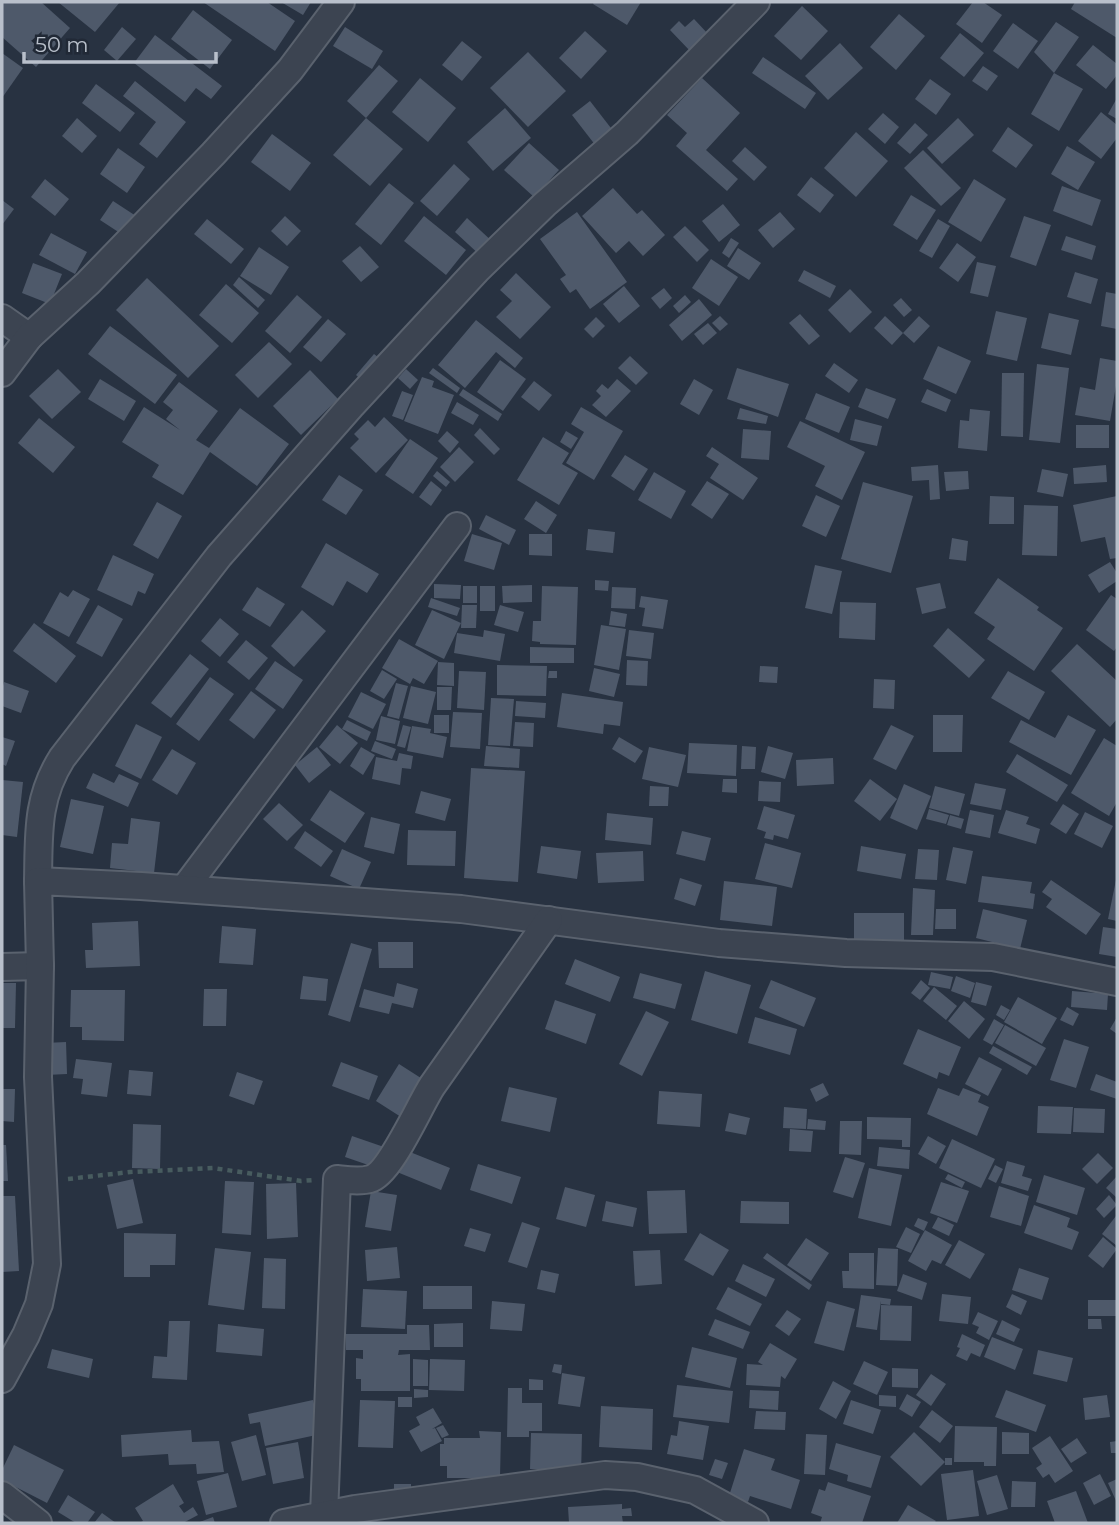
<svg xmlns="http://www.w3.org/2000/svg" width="1119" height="1525" font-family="Montserrat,sans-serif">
<rect width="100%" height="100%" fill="#283241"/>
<g fill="#4e596a">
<polygon points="4,2 41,2 70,28 36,67 2,37 2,4"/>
<polygon points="58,2 120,2 95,32"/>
<polygon points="203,2 267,2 295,21 275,51"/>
<polygon points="281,2 311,2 303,15"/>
<polygon points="594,2 641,2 627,25 593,4"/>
<polygon points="973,2 983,2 1002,15 982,43 956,24"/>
<polygon points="1075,2 1114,2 1117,4 1117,38 1071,9"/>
<polygon points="802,6 828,31 801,60 774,36"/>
<polygon points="193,10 232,40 210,69 171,39"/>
<polygon points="899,14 925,36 896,70 870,47"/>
<polygon points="694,19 709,35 691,52 670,30 679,21 685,27"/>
<polygon points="1056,22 1079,37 1054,73 1034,52"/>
<polygon points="1013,23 1038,41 1018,69 993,51"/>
<polygon points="122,27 136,39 117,61 104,50"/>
<polygon points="345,27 383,51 372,69 333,46"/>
<polygon points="585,31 607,51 581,79 559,58"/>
<polygon points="960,33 984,53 964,77 940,58"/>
<polygon points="155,35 222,86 211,99 196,88 185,102 134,63"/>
<polygon points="462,41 482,57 462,81 442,65"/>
<polygon points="840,43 863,68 828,100 805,76"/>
<polygon points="1093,45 1117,64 1117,75 1106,89 1076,65"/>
<polygon points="528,52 566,91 528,127 490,88"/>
<polygon points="2,53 23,68 2,98"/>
<polygon points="763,57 816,93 805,109 752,73"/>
<polygon points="379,65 398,81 366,118 347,101"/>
<polygon points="983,66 998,76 987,91 972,81"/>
<polygon points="1054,73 1083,89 1059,131 1031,114"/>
<polygon points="420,78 456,108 428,142 392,112"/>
<polygon points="702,78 740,113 706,150 738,179 727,191 676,146 687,133 667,115"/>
<polygon points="930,79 951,94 936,115 915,99"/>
<polygon points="135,81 186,122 157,158 139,144 156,122 123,96"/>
<polygon points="96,84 135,113 120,132 82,103"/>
<polygon points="1117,98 1117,119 1108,114"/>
<polygon points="590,101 614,132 596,146 572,115"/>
<polygon points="505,108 531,138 493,171 467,142"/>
<polygon points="1101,112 1117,125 1117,138 1101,159 1078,141"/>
<polygon points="883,113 899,127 885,144 868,129"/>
<polygon points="77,118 97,136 82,153 62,136"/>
<polygon points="366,118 403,149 370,186 333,155"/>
<polygon points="958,118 974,135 942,164 927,148"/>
<polygon points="915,123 928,135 910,154 897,143"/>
<polygon points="1008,127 1033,145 1016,168 992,151"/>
<polygon points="856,132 888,161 856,197 824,168"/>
<polygon points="272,134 311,163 290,191 251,162"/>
<polygon points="529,143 559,170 534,197 504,170"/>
<polygon points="1067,146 1095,162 1078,190 1051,174"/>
<polygon points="745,147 767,167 754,181 732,161"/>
<polygon points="118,148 145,167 127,193 100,174"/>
<polygon points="923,150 961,188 941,206 904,168"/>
<polygon points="454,164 470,179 437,216 420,201"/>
<polygon points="811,177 834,195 820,213 797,195"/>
<polygon points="45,179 69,199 55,216 31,197"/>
<polygon points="974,179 1006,199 981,242 948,222"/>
<polygon points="389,183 414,203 381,245 355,224"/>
<polygon points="1062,186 1101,200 1092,226 1053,211"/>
<polygon points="613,188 637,214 642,210 665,235 643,256 629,241 616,253 582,216"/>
<polygon points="911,195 936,210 917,240 893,225"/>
<polygon points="2,200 14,209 2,225"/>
<polygon points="113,201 136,216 123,235 100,220"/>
<polygon points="723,204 740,225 719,242 702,221"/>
<polygon points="577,212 627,282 590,309 576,289 570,293 560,279 566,275 540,239"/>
<polygon points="780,212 795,229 773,248 758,230"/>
<polygon points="285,216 301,231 287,246 271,231"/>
<polygon points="424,216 466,250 446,275 404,241"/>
<polygon points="1024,216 1051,225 1036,266 1010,257"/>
<polygon points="467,218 495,244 482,257 455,232"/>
<polygon points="207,219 244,249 231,264 194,234"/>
<polygon points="938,219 950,226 932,258 919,251"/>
<polygon points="685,226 709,250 697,262 673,237"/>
<polygon points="51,233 87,252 75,274 39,255"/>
<polygon points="1066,236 1096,246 1092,260 1061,250"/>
<polygon points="731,238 739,243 729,258 722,253"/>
<polygon points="957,243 976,257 958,282 939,268"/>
<polygon points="360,246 379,267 361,282 342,261"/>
<polygon points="259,247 289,267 271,295 240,276"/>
<polygon points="738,248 761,263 749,280 727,266"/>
<polygon points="711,259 738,277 719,306 692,288"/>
<polygon points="977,262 996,266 988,297 970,293"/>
<polygon points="33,263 62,274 50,304 22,293"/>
<polygon points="804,270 836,286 830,298 798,281"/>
<polygon points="1075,272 1098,279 1091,304 1067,297"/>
<polygon points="516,273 551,307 520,339 496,317 512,301 500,290"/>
<polygon points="239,277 265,300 258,308 233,285"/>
<polygon points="147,278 219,346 188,378 116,310"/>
<polygon points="226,284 259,313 232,343 199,315"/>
<polygon points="624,286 640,306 619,323 603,304"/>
<polygon points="664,288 672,298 660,309 651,298"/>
<polygon points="850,289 872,312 850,333 828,310"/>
<polygon points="1106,292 1117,294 1117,329 1101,326"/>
<polygon points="297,295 322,317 290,353 265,331"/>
<polygon points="685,295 691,302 679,313 673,306"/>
<polygon points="901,298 912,310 904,317 893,305"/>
<polygon points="699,299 712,315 682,341 669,325"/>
<polygon points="996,311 1027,318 1017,361 986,354"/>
<polygon points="1049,313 1079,320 1071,355 1041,348"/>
<polygon points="800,314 820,336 809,345 789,323"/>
<polygon points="720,316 728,324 720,331 712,323"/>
<polygon points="885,316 903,333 919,316 930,326 914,343 903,333 892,345 874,328"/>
<polygon points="596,317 605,326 593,338 584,329"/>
<polygon points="328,319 346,334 321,362 303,347"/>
<polygon points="476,320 523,358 515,368 496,352 465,388 438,365"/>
<polygon points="708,323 717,333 703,345 694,334"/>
<polygon points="110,326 177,375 155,404 88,354"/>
<polygon points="269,342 292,364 258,398 235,375"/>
<polygon points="938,346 971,361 956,394 923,379"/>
<polygon points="374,354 383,361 364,382 356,375"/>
<polygon points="630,356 648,373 636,385 618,368"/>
<polygon points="1100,358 1117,361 1117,380 1110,421 1075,415 1080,387 1095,390"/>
<polygon points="500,360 526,379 503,411 477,392"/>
<polygon points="834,363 858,380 849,393 825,376"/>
<polygon points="1037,364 1069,368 1060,443 1029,440"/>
<polygon points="433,368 460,388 457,393 429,373"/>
<polygon points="737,368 789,384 778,417 727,399"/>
<polygon points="58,369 81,392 52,419 29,396"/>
<polygon points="406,369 418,380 410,389 398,378"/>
<polygon points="310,370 338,399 301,435 273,406"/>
<polygon points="1002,373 1024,373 1023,437 1001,436"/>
<polygon points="422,377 434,381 432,387 454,395 438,434 404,421"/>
<polygon points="100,379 136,401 124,421 88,399"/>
<polygon points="617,379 631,391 606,417 592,405 601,396 596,391 602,384 608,389"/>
<polygon points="694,379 713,390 699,415 680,404"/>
<polygon points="534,381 552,395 539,411 521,397"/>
<polygon points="179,382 218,411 196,440 209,448 240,408 289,444 257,486 210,452 183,495 152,477 159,465 122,442 144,407 180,430 166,419 173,410 163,402"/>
<polygon points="866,388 896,399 888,419 858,407"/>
<polygon points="463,389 502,414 498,421 459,395"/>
<polygon points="927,389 951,400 946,412 921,402"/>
<polygon points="402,391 413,395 403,420 392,416"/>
<polygon points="816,393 850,407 839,433 805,419"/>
<polygon points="457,402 479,415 473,425 451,413"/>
<polygon points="581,407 623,431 594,480 566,463 584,432 571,424"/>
<polygon points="740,408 768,416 766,424 737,419"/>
<polygon points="970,409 990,411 987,451 958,448 960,420 969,421"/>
<polygon points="384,417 408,440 376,473 350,448 359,439 354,434 368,420 375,427"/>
<polygon points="39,418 75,447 53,473 18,443"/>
<polygon points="855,419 882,426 877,446 850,440"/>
<polygon points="800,421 865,452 842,500 815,486 825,466 787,447"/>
<rect x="1076" y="425" width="33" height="23"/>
<polygon points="480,428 500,449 494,455 474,435"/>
<polygon points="743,429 771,431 769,460 741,458"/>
<polygon points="447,431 459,442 450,453 438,441"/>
<polygon points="566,431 578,438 571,449 560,442"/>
<polygon points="543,437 569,453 562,464 578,473 559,505 517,480"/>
<polygon points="410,439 438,458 413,494 385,475"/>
<polygon points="459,447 474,462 455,482 440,467"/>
<polygon points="712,447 758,478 743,500 710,478 719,464 706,456"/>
<polygon points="625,455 648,469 634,491 611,476"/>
<polygon points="938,465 940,499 930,500 929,480 912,481 911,467"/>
<polygon points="1106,465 1107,482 1074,484 1073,468"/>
<polygon points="1042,469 1068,474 1063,497 1037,492"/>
<polygon points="437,471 450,482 446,487 433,476"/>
<polygon points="968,471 969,489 946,491 944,472"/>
<polygon points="654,472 686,491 671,519 638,500"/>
<polygon points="339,475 363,490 346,515 322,500"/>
<polygon points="431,481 442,490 431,506 419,497"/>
<polygon points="707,481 729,494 712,519 691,505"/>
<polygon points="863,482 913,496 891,573 841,559"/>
<polygon points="816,495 840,506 826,537 802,526"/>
<polygon points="990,496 1014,497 1014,524 989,524"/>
<polygon points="1117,496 1117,558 1110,559 1105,537 1081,542 1073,505"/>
<polygon points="536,501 557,515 546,533 524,519"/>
<polygon points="157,502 182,516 158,559 133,545"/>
<polygon points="1024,505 1058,506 1057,556 1022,555"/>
<polygon points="486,515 516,530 509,545 479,529"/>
<polygon points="588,529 615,532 613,553 586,550"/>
<polygon points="472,534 502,543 494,570 464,561"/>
<polygon points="529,534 552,534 552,556 529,555"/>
<polygon points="952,538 968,541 966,561 949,559"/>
<polygon points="326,543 379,574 367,593 347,581 333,606 301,587"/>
<polygon points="113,555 154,574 145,594 138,591 132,606 97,590"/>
<polygon points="1110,562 1117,573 1117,581 1099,593 1088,575"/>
<polygon points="815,565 842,571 832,614 805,608"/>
<polygon points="998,578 1039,607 1037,610 1063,628 1034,671 987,639 995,627 974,613"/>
<polygon points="595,580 609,581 608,591 595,590"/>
<polygon points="940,583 946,608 922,614 916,588"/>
<polygon points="434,584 461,585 460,599 434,598"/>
<polygon points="532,585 532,602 503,603 502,586"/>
<rect x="463" y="586" width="14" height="17"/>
<rect x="480" y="586" width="15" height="25"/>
<polygon points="542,586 578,587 576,645 540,644 540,642 532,641 533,621 541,621"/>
<polygon points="257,587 285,604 270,627 242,610"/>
<polygon points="612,587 636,588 635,609 611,608"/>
<polygon points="73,590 90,599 69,637 43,623 60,592 68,597"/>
<polygon points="1111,595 1117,599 1117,647 1114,651 1086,630"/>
<polygon points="641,596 668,600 663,629 642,626 645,608 639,607"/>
<polygon points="431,598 460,608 457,616 428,607"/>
<polygon points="840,602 876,603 875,640 839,638"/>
<polygon points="98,605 123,619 102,657 76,643"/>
<polygon points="462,605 477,605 476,628 461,628"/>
<polygon points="500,605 524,612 518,632 494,625"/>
<polygon points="302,610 326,631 294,667 271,646"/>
<polygon points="432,610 461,623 444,659 415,645"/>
<polygon points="611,611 627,614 625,627 609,625"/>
<polygon points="220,618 239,634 220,657 201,641"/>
<polygon points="34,623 76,656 56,683 13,651"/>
<polygon points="601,625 626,629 619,670 594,665"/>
<polygon points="948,628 985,660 969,678 933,646"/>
<polygon points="484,630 505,634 500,661 454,653 457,633 483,637"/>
<polygon points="629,630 654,633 651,659 626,656"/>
<polygon points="399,639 438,661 424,684 413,678 410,684 382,668"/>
<polygon points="246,640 268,658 249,680 227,662"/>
<polygon points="1077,644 1117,681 1117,719 1110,727 1051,671"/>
<polygon points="530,647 574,648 574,663 530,663"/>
<polygon points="190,654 209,669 171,718 151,703"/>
<polygon points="627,660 648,661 647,686 626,685"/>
<polygon points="275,661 303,680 283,709 255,689"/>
<polygon points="438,662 454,663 454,686 437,685"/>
<polygon points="497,665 547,666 546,696 497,695"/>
<polygon points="760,666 778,667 777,683 759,682"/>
<polygon points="594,668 620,674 614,697 589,691"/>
<polygon points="382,670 397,679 384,699 370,691"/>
<polygon points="459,671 486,672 484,710 457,708"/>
<polygon points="549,671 557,671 557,678 548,678"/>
<polygon points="1008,671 1045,692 1029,720 991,698"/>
<polygon points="210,677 234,694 199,741 176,724"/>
<polygon points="874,679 895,680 894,709 873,708"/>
<polygon points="4,682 29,691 21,713 2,706 2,690"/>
<polygon points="396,683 408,686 399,719 387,716"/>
<polygon points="411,686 436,692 428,724 403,718"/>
<polygon points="437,687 452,687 451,710 437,710"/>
<polygon points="251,691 276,710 254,739 229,720"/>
<polygon points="361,692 386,704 373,729 348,717"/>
<polygon points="562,693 623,702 620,726 604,724 603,734 557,727"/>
<polygon points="491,698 514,699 510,746 488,745"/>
<polygon points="516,701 546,703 545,718 515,716"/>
<polygon points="453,712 482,713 480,749 450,747"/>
<rect x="434" y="715" width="15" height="18"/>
<polygon points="933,715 963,715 962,752 933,752"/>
<polygon points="1068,715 1096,730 1071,775 1009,742 1021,720 1055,738"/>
<polygon points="381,716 400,721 395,744 376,740"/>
<polygon points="347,720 371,732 367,741 342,729"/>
<polygon points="515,722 534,723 533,747 513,746"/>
<polygon points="136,724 162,737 141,779 115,766"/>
<polygon points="337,725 358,743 340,764 319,747"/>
<polygon points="403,725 411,727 405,748 397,746"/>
<polygon points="891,725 914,736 896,770 873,759"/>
<polygon points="412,726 431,729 430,733 447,737 443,758 407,751"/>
<polygon points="2,737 15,741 6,766 2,764"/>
<polygon points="619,737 643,751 635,763 612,749"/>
<polygon points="1104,738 1117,746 1117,802 1109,816 1071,793"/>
<polygon points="375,741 396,749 392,759 371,751"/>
<polygon points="689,743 737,745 736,776 687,773"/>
<polygon points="486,746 520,749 519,768 484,766"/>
<polygon points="742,746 756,747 755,769 741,769"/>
<polygon points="768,746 793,753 785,779 761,772"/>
<polygon points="317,747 331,765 309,783 295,765"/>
<polygon points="361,747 375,755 363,775 350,766"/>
<polygon points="649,747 686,755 678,787 642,779"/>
<polygon points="172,749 196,763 177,795 152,780"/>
<polygon points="399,753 413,756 411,769 402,768 400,785 372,779 376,757 397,761"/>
<polygon points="1017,754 1068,785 1057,802 1006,772"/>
<polygon points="833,758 834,784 797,786 796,760"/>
<polygon points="471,768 525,771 518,882 464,878"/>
<polygon points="93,773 114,783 119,774 139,783 128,807 86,788"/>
<polygon points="723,779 737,779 737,793 722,792"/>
<polygon points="870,779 897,799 880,821 854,801"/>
<polygon points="2,780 23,782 17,837 2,835"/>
<polygon points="759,781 781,782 780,802 758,801"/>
<polygon points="975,783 1006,789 1001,810 970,804"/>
<polygon points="904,784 931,796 917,830 890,818"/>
<polygon points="650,786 669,787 668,806 649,806"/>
<polygon points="935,786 965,794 959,816 929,808"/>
<polygon points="330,790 365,813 345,843 310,820"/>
<polygon points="421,791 451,799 445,821 415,813"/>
<polygon points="71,799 104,806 93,854 60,847"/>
<polygon points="279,803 303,825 287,841 263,819"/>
<polygon points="1063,804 1079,814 1066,834 1050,824"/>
<polygon points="764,806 795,815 788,839 774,835 773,840 764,838 766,832 757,829"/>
<polygon points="929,809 949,815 946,824 926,819"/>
<polygon points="970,810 994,815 990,838 965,833"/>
<polygon points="1006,810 1029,817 1026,824 1040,829 1036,844 998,833"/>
<polygon points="1085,812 1113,826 1102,848 1074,834"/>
<polygon points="607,813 653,818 651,845 605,840"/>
<polygon points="950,815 964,819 961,829 947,825"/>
<polygon points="371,817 400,824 394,854 364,847"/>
<polygon points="131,818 160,822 154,873 110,868 112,843 128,844"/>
<polygon points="408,830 456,831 455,866 407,865"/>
<polygon points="305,831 333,851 321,867 294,848"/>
<polygon points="682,831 711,838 705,861 676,854"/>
<polygon points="765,843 801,853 792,888 755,879"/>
<polygon points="541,846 581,851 577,879 537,873"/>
<polygon points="861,846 906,854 901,879 857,871"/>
<polygon points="953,847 973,851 966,884 946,880"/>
<polygon points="342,849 371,862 359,889 330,876"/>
<polygon points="918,849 939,850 937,880 915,879"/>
<polygon points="643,851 644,881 598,883 596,853"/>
<polygon points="982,876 1032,882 1030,893 1035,894 1033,909 978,902"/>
<polygon points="680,878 702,885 695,906 674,899"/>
<polygon points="1051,880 1101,914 1086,935 1046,907 1052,899 1042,892"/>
<polygon points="1116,880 1117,880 1117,921 1108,919"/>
<polygon points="724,881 777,887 772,926 720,920"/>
<polygon points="913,888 935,890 933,935 911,935"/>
<polygon points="936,909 956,909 956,929 935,929"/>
<polygon points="983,909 1027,920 1020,949 976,938"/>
<rect x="854" y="913" width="50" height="36"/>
<polygon points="138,921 140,966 86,968 85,950 93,950 92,923"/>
<polygon points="222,926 256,929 253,965 219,963"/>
<polygon points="1103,927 1117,929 1117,957 1099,954"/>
<polygon points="378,942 413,942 413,968 379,968"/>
<polygon points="351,943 372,949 350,1022 328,1015"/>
<polygon points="575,959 620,977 610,1002 565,984"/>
<polygon points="705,971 751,985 737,1034 691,1020"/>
<polygon points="931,972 953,977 950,989 928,985"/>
<polygon points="640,973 682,984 675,1009 633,998"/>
<polygon points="303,976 328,979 326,1001 300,999"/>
<polygon points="956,976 975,983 970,998 951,991"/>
<polygon points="771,980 816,998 804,1027 759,1008"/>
<polygon points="921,980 930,988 920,1000 911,993"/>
<polygon points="976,982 992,986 986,1006 971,1002"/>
<polygon points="2,983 16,983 15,1028 2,1028"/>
<polygon points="397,983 418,989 413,1008 392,1003 389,1014 359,1007 364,989 394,997"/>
<polygon points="934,987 957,1006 946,1020 923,1001"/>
<polygon points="204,989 227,989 226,1026 203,1026"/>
<polygon points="71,990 125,990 124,1041 82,1040 82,1027 70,1027"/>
<polygon points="1072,991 1108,994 1107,1010 1071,1007"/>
<polygon points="1018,997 1057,1018 1042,1044 1004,1022"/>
<polygon points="555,1000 596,1014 586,1044 545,1029"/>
<polygon points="964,1001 985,1019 969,1039 948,1021"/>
<polygon points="1001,1005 1010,1010 1004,1020 996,1015"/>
<polygon points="1067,1007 1079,1014 1073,1026 1060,1020"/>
<polygon points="646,1011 669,1022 642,1076 619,1064"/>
<polygon points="755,1017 797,1029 790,1055 748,1043"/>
<polygon points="1117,1017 1117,1034 1110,1029"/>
<polygon points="994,1019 1004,1025 992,1045 983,1040"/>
<polygon points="1005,1025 1046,1048 1036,1066 995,1043"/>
<polygon points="918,1029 961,1047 949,1076 939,1072 937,1079 903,1064"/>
<polygon points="1064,1039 1089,1047 1076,1088 1050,1080"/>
<polygon points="66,1042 67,1074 46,1075 45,1043"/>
<polygon points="993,1046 1032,1067 1027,1075 989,1053"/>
<polygon points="979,1057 1002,1069 988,1096 965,1084"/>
<polygon points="76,1059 112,1063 107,1097 81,1094 83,1079 73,1078"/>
<polygon points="341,1062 378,1076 369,1100 332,1086"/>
<polygon points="399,1064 424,1080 401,1117 376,1101"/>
<polygon points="129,1070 153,1072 151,1096 127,1094"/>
<polygon points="237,1072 263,1081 254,1105 229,1096"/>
<polygon points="1096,1074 1117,1082 1117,1099 1090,1090"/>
<polygon points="823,1083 829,1095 816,1102 810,1089"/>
<polygon points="509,1087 557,1098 550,1132 501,1121"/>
<polygon points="938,1088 959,1096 963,1088 981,1095 978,1102 989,1107 977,1136 927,1114"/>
<polygon points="2,1089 15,1089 14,1122 2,1121"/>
<polygon points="659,1091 702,1094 700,1127 657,1124"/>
<polygon points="1038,1106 1073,1107 1071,1134 1037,1133"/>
<polygon points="784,1107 807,1109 806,1129 783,1128"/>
<polygon points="1074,1108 1105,1109 1104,1133 1073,1132"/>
<polygon points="729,1113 750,1118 746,1135 725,1131"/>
<polygon points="867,1117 911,1118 910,1147 902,1147 902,1140 867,1139"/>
<polygon points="808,1119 826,1121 825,1130 807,1129"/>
<polygon points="840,1121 862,1121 861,1155 839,1154"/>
<polygon points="133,1124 161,1125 160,1169 132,1168"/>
<polygon points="790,1129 813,1131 811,1152 789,1151"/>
<polygon points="352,1136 384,1147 377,1168 345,1157"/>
<polygon points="928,1136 946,1146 936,1164 918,1154"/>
<polygon points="952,1139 995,1159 981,1188 939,1168"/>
<polygon points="2,1145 6,1145 8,1181 2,1181"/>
<polygon points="879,1147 910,1150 909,1169 877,1166"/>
<polygon points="405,1150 450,1168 441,1190 397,1172"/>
<polygon points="1098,1153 1113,1168 1097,1184 1082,1169"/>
<polygon points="845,1157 865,1163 853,1198 833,1192"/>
<polygon points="1007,1161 1025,1166 1022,1176 1032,1179 1028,1191 1001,1183"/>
<polygon points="478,1164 521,1177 512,1204 470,1190"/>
<polygon points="995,1165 1003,1169 996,1183 988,1179"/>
<polygon points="869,1168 902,1175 891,1226 858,1218"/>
<polygon points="948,1174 965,1182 962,1188 945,1179"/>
<polygon points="1044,1175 1085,1188 1077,1215 1036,1202"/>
<polygon points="1117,1176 1117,1198 1106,1188"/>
<polygon points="133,1179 143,1223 117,1229 107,1185"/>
<polygon points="225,1181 254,1182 251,1235 222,1233"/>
<polygon points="941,1182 969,1191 957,1223 930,1213"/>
<polygon points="296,1183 298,1237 267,1239 266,1184"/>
<polygon points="999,1186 1029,1196 1021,1226 990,1217"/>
<polygon points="565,1187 595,1195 586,1227 556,1219"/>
<polygon points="685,1190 687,1233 649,1234 647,1191"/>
<polygon points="371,1191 397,1195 391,1231 365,1227"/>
<polygon points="1109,1195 1117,1205 1104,1218 1096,1209"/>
<polygon points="2,1196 15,1196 19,1271 2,1272"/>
<polygon points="606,1201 637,1208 633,1227 602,1221"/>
<polygon points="741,1201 789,1202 789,1224 740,1223"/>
<polygon points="1034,1205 1070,1218 1067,1227 1079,1232 1072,1250 1024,1233"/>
<polygon points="1116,1216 1117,1217 1117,1246 1102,1234"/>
<polygon points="938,1217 954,1225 949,1236 932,1228"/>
<polygon points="918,1218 928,1222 924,1231 914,1226"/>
<polygon points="522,1222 540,1228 527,1268 508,1262"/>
<polygon points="906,1227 920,1234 911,1253 896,1247"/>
<polygon points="470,1228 491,1234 485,1252 464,1246"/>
<polygon points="925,1230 952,1245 941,1264 932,1260 926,1271 908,1261"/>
<polygon points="124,1233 176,1234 175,1265 150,1265 150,1277 124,1277"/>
<polygon points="700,1233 729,1250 713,1276 684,1260"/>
<polygon points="1103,1237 1117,1249 1103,1268 1088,1256"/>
<polygon points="806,1238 829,1253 811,1281 787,1265"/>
<polygon points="959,1240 985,1254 970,1279 945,1265"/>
<polygon points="397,1247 400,1278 367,1281 365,1250"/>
<polygon points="215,1248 251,1252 244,1310 208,1305"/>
<polygon points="878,1248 898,1249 897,1286 876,1285"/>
<polygon points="660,1250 662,1284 635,1286 633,1251"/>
<polygon points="767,1253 812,1285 809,1290 763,1258"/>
<polygon points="849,1253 874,1253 874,1289 843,1288 842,1271 849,1271"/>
<polygon points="264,1258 286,1259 285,1309 262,1308"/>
<polygon points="743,1264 775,1279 766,1297 735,1281"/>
<polygon points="1019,1268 1049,1278 1042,1300 1012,1290"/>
<polygon points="541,1270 559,1274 555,1293 537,1289"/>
<polygon points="903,1274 927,1283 922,1300 897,1291"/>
<rect x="423" y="1286" width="49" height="23"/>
<polygon points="728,1287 762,1304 750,1326 716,1309"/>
<polygon points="363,1289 407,1291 405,1329 361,1327"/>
<polygon points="942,1294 971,1297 968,1324 939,1321"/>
<polygon points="1012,1294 1027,1301 1021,1315 1006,1307"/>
<polygon points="861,1295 891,1299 890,1305 881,1304 881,1301 877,1330 856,1327"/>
<rect x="1088" y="1300" width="29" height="16"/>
<polygon points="492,1301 525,1304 522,1331 490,1329"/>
<polygon points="827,1301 855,1309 844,1351 814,1343"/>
<polygon points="881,1305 912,1306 911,1341 880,1340"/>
<polygon points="787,1310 801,1319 789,1336 775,1326"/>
<polygon points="978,1312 998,1321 989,1340 976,1333 979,1327 972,1324"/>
<polygon points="715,1319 750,1332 743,1349 708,1335"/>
<polygon points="1088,1319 1101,1319 1102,1329 1088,1329"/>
<polygon points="1002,1320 1020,1329 1014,1342 996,1334"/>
<polygon points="169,1321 190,1321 187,1380 152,1378 154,1356 167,1357"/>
<polygon points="463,1323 463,1347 434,1347 434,1324"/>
<polygon points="218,1324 264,1329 262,1356 216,1352"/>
<polygon points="407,1325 429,1325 430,1350 399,1350 398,1355 410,1354 410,1391 361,1391 361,1379 356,1379 356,1358 363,1359 363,1350 346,1350 346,1334 407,1334"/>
<polygon points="962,1334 985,1345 980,1357 971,1353 967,1361 956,1356 960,1348 957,1347"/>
<polygon points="992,1337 1023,1349 1015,1370 984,1357"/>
<polygon points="770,1343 797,1359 785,1379 781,1376 780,1387 746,1385 747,1364 763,1365 758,1362"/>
<polygon points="692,1347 737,1358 730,1388 685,1377"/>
<polygon points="52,1349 93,1359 89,1378 47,1368"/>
<polygon points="1038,1350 1073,1358 1067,1382 1033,1374"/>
<polygon points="413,1359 428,1360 428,1386 413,1386"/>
<polygon points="430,1359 465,1360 464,1391 429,1390"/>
<polygon points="864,1361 888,1372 877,1395 853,1384"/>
<polygon points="554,1364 562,1365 561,1374 552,1372"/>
<polygon points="892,1368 918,1369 918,1388 892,1387"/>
<polygon points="562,1373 585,1377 580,1407 558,1404"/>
<polygon points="931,1374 946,1384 931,1406 916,1395"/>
<polygon points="529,1379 543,1380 543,1390 529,1390"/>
<polygon points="833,1381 851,1391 836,1419 819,1409"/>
<polygon points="677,1385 733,1391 729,1423 673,1417"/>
<polygon points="508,1388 522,1388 522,1403 542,1403 542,1431 529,1431 529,1437 507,1437"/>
<polygon points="414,1389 428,1390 428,1397 414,1398"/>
<polygon points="750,1390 779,1391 778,1410 749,1408"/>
<polygon points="1006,1390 1046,1405 1036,1432 995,1417"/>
<polygon points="907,1394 921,1402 912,1417 899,1409"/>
<polygon points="879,1395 896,1396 896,1407 879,1406"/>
<polygon points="1107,1395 1110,1417 1085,1420 1083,1398"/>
<rect x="398" y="1397" width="14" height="10"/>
<polygon points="313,1400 321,1434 265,1446 260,1422 250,1424 248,1414"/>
<polygon points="360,1400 395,1401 393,1448 358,1447"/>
<polygon points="851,1400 881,1410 873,1434 843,1424"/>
<polygon points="601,1406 653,1409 652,1450 599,1447"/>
<polygon points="433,1408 442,1423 432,1429 435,1428 442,1441 421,1452 409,1431 420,1425 416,1417"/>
<polygon points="932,1410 953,1426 940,1443 919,1427"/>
<polygon points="756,1411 786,1412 785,1430 754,1429"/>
<polygon points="679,1421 709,1426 703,1460 667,1454 671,1435 677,1436"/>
<polygon points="443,1425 449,1435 442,1438 436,1428"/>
<polygon points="955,1426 997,1427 996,1466 984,1466 984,1462 954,1462"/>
<polygon points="191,1430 192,1442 219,1441 224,1472 197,1474 196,1464 169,1465 168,1454 122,1457 121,1435"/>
<polygon points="479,1431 501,1432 500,1478 447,1478 447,1466 440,1466 440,1444 444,1444 444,1438 480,1438"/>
<polygon points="914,1432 945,1462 921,1486 890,1457"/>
<polygon points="1002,1432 1029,1433 1029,1454 1002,1454"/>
<polygon points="531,1433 582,1434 581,1475 560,1469 530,1469"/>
<polygon points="806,1434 827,1435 825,1475 804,1474"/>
<polygon points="256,1435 266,1475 242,1481 231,1442"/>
<polygon points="1050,1436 1073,1471 1055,1483 1049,1474 1043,1478 1036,1468 1042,1464 1032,1448"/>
<polygon points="1077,1438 1087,1453 1071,1463 1061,1449"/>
<polygon points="1117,1441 1117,1453 1111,1453 1110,1442"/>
<polygon points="298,1442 304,1478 273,1484 266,1448"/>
<polygon points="836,1443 881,1456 871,1488 847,1481 848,1475 829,1469"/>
<polygon points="14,1445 64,1470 47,1503 2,1480 2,1470"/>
<polygon points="744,1449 775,1459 771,1470 800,1480 791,1509 750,1496 748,1502 729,1496"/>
<rect x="945" y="1458" width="7" height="7"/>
<polygon points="715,1459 728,1463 722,1479 709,1475"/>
<polygon points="973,1470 979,1516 947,1520 941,1474"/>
<polygon points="228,1473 237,1507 206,1515 197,1481"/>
<polygon points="1100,1474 1111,1496 1094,1505 1083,1483"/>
<polygon points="997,1475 1008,1509 987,1515 977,1481"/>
<polygon points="1117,1479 1117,1503 1108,1483"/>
<polygon points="1012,1481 1036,1482 1035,1507 1011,1507"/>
<polygon points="828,1482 871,1496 862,1523 820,1523 822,1517 811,1513 819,1489 825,1491"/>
<polygon points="173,1484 184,1503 179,1506 184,1513 193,1507 198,1515 183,1523 139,1523 143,1521 135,1508"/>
<rect x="394" y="1484" width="17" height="17"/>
<polygon points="1076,1491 1088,1523 1055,1523 1047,1501"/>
<polygon points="68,1495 95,1512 87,1523 76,1523 58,1512"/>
<polygon points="622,1504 622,1509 631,1508 632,1516 622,1516 623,1523 569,1523 568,1507"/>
<polygon points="908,1505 936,1521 934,1523 897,1523"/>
<polygon points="102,1513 116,1523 94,1523"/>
<polygon points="213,1517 215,1523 197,1523"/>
</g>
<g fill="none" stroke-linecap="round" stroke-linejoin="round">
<g stroke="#5a626e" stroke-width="30">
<g id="minor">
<polyline points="2,318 29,337"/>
<polyline points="2,373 29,337 88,283 213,154 290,70 341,2"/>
<path d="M38 881C39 835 36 799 62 758L219 556 351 406 477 270 545 204 627 133 756 2"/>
<polyline points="184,889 457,526"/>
<polyline points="2,967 40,966"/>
<polyline points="2,1379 26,1335 39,1304 47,1264 38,1077 40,966 38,881 141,886 461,909 719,943 846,953 993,957 1117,982"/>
<polyline points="2,1495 38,1523"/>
<path d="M324 1515 337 1179C347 1180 360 1182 370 1179 390 1174 419 1106 432 1086L549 920"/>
<polyline points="284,1523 355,1509 605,1475 637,1477 695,1490 755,1523"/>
</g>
</g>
<polyline stroke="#485c5f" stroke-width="4.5" stroke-dasharray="5 5" stroke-linecap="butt" points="68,1179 130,1172 213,1168 301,1181 314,1180"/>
<use href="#minor" stroke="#3c4451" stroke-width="26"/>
</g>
<rect width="1119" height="1525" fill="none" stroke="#b9c0cb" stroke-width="7"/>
<path d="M24 52v10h192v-10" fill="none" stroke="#b9c0cb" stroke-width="3.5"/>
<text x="35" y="52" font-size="21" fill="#b9c0cb" stroke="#212936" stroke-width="5" paint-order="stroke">50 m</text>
</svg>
